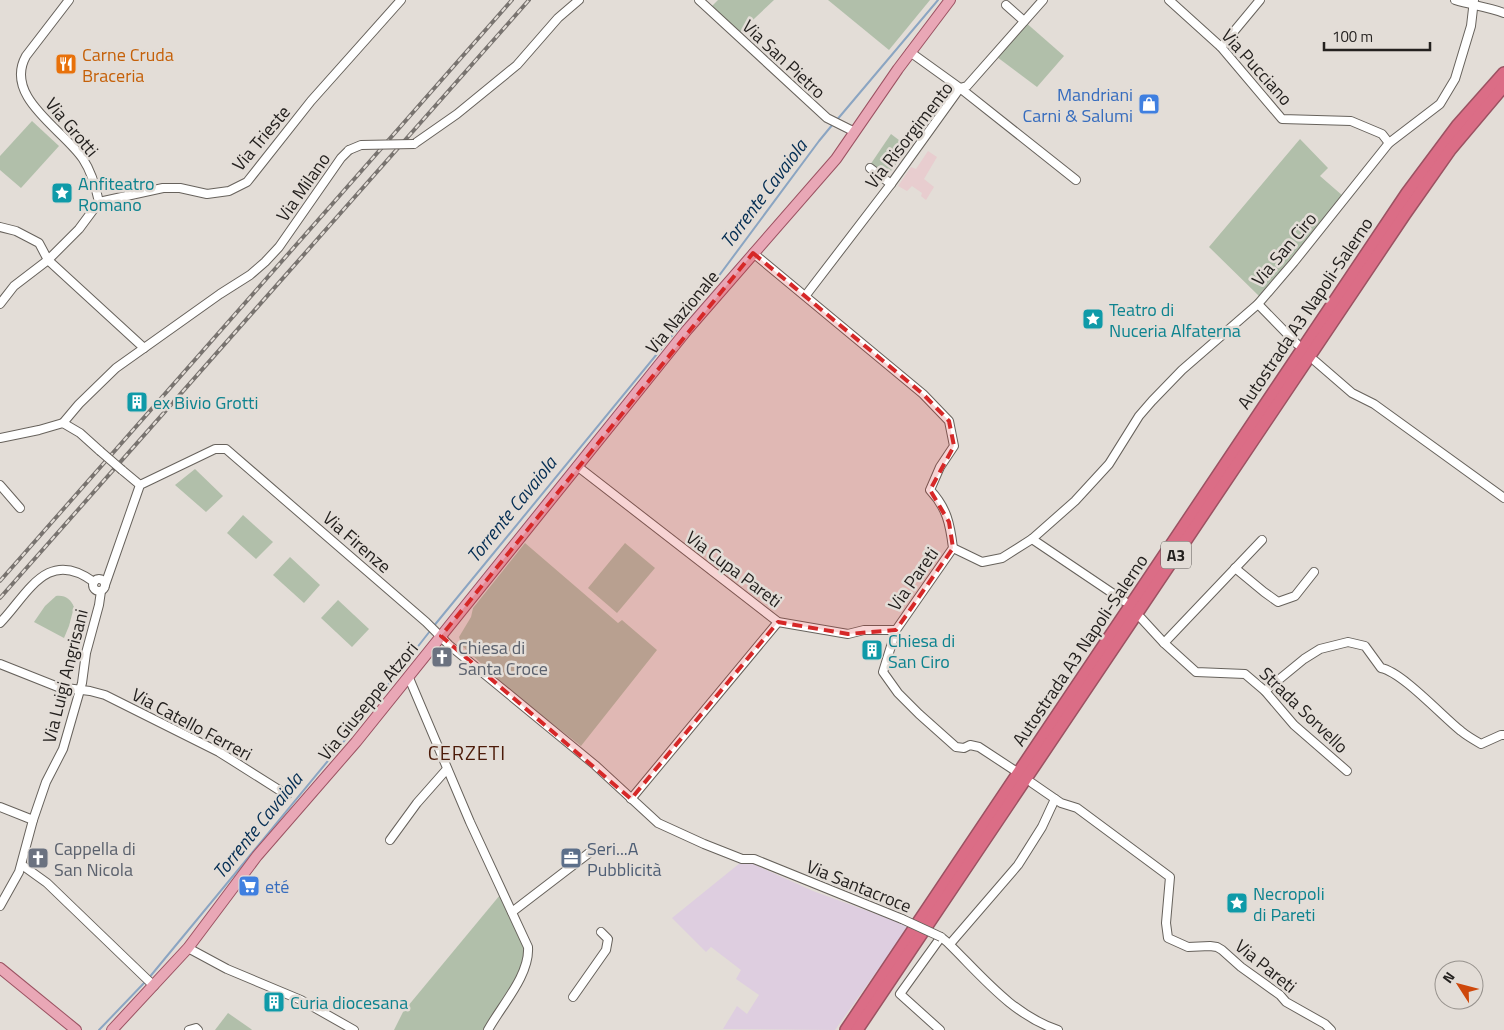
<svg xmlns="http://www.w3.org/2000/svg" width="1504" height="1030" font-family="'Titillium Web',sans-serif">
<rect width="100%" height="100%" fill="#e3ddd7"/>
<polygon fill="#decee0" points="740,863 753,864 813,891 909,926 835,1030 723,1029 737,1006 747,1014 759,995 736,979 741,970 711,947 706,952 672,918"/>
<polygon fill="#e8cdcf" points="928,151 937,157 924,179 934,187 926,200 921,196 922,193 912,186 907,191 898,186 911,167 916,169"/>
<g fill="#b1bfaa">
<polygon points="718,0 774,0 737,35 710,8"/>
<polygon points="828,0 930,0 889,50"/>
<polygon points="1024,21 1064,56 1037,87 997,57"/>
<polygon points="32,121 59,146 21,188 0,170 0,156"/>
<polygon points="891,134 908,147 886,178 870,165"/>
<polygon points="1300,139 1328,168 1320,176 1343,196 1259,296 1209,247"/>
<polygon points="195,469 223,496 206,512 175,485"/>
<polygon points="243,515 273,542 256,559 227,533"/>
<polygon points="525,543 618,623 622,620 657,650 581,746 518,697 462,646 459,637 471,617 473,608"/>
<polygon points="625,543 655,568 617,613 588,588"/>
<polygon points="290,557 320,585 304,603 273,575"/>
<path d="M56 596C66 595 70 599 74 607L69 626 64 638 34 622 45 606Z"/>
<polygon points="338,600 369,629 352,647 321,618"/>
<polygon points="500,895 523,943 523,962 519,974 483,1030 394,1030 403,1012"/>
<polygon points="228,1013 251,1029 252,1030 215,1030"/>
</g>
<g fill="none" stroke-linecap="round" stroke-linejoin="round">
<g stroke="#8ba5c2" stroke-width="2">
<polyline points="836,121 938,0"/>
<polyline points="433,627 698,304 819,141 833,124"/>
<polyline points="148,979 341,745 430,631"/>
<polyline points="99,1030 145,982"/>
</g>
<g stroke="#67625c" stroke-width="10">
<g id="minor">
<polyline points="699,0 827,118 855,132"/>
<polyline points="1169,0 1221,47 1282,119 1351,121 1382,134 1389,143"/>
<path d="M1455 0C1471 5 1489 7 1504 13"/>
<polyline points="1006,5 1024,21"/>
<polyline points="1221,47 1260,0"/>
<polyline points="910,52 960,88 1076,180"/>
<polyline points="414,144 457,114 517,65 558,18 579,0"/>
<polyline points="870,168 891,184"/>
<polyline points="99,202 163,188 180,188 207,194 229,191 247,182 311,101 401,0"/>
<polyline points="0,227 16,231 39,243 48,260 144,348"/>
<path d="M753 253 923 394 949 421 954 446 940 467 930 490C947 508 950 524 953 548L896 630 883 672 898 693 919 714 956 747 964 748 970 745 979 747 1014 770"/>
<polyline points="806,295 891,184 960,88 967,86 1043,0"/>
<path d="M0 304 14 286 48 260 79 229 99 202C96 188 91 171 83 159 64 130 3 97 26 56L69 0"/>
<polyline points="1258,304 1297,344"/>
<polyline points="1315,361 1352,393 1374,404 1504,498"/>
<polyline points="63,423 79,404 116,368 220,294 250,275 265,262 279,247 341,158 349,150"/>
<polyline points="0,438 39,430 63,423 80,433 100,451"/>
<polyline points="577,466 778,622 848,634 864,630 896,630"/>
<polyline points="122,470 140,485"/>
<polyline points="0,485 20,508"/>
<polyline points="1032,539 1124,601"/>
<polyline points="953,548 982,562 1002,558 1032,539 1075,501 1109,464 1139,416 1152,401 1182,370 1258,304 1294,262 1389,143 1440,104 1455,79 1471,26 1474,0"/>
<polyline points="1235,568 1264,592 1278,602 1295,596 1314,572"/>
<circle cx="99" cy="585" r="6"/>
<polyline points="105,585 140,485 215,449 226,449 426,622 449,645 595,765 658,823 704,844 742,859 754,859 902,919"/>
<polyline points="1141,618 1164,643 1196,672 1245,674 1265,691 1294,725 1347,771"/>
<path d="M0 623C28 594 47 547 94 582"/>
<polyline points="1164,643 1262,540"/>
<polyline points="0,664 58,687 90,691 105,695 219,752 287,795"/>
<path d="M409 678 470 822 528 947C530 975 501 1006 488 1030"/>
<path d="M1265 691 1304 659 1320 649 1348 642 1365 646 1381 668C1402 672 1442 716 1461 731 1467 736 1474 740 1481 744L1501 735H1504"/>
<polyline points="1032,783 1061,803 1077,808 1170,877 1166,923 1168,938 1188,947 1210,946 1217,947 1222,950 1241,967 1280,995 1286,1002 1325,1024 1331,1030"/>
<polyline points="631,799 778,622"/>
<polyline points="0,807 33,820"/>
<polyline points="390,840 417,803 447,769"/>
<polyline points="22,865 47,883 154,986"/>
<polyline points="0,906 19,872 33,820 46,782 63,749 82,683 86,653 99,605 101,591"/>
<polyline points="512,912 589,853"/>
<polyline points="950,944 1018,865 1042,827 1055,799"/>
<polyline points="188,948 227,969 301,1000 354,1030"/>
<polyline points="573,997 606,950 608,939 601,932"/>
<polyline points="189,1030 196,1028 198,1030"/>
<path d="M940 1030 900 994 941 937 947 942C981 975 1012 1015 1058 1030"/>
</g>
</g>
<g stroke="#9b5262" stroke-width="12">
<g id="major">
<polyline points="0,968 76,1030"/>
<polyline points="112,1030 188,948 257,856 356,742 687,330 836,159 898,69 950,0"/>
</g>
</g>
<g stroke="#9b5262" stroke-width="14">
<g id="highway">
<polyline points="846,1030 1407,193 1457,126 1504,73"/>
<polyline points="857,1030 1405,214 1450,150 1504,86"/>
</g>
</g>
<use href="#minor" stroke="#fff" stroke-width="8"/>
<use href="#major" stroke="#e9a7b6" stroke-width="10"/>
<use href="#highway" stroke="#db6d86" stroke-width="11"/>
<g stroke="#78736f" stroke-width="4">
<g id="rail">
<polyline points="0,581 512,0"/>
<polyline points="0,598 529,0"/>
</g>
</g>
<use href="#rail" stroke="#e3ddd7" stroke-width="2" stroke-dasharray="5.5" stroke-linecap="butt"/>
<g stroke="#67625c" stroke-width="10" stroke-linecap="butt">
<g id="minor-bridge">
<polyline points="349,150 361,145 414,144"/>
<polyline points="100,451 122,470"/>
<polyline points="902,919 941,937"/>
</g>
</g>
<use href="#minor-bridge" stroke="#fff" stroke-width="8"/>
</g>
<path fill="#d62828" fill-opacity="0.2" stroke="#d62828" stroke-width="4" stroke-dasharray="10 6" stroke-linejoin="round" d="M753 253 923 394 949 421 954 446 930 490 949 522 953 548 896 630 848 634 778 622 631 799 441 636Z"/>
<defs>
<g id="restaurant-square" transform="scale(1.125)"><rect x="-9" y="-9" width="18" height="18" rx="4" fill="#e8710a" stroke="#e3ddd7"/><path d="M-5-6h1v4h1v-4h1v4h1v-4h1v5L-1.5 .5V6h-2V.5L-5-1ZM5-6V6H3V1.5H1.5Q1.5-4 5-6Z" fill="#fff"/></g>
<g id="shop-square" transform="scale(1.125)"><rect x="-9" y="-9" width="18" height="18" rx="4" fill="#3f7fe0" stroke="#e3ddd7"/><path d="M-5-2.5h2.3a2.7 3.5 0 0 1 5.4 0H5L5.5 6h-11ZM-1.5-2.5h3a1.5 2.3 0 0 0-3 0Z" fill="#fff"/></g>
<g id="sight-square" transform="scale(1.125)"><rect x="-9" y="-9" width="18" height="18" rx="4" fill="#0f9aa8" stroke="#e3ddd7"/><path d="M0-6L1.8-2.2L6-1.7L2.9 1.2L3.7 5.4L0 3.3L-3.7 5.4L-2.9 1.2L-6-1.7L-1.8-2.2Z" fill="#fff"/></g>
<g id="building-square" transform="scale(1.125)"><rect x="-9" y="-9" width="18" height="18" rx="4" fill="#0f9aa8" stroke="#e3ddd7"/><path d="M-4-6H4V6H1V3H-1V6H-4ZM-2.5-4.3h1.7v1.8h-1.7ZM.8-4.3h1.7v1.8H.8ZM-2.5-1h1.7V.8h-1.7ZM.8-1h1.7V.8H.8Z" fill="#fff"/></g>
<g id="church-square" transform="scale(1.125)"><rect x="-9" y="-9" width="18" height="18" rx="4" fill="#6b7280" stroke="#e3ddd7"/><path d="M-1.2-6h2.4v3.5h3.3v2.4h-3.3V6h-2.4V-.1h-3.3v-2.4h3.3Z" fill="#fff"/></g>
<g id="office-square" transform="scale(1.125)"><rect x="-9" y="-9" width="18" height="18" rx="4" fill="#5c6f8a" stroke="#e3ddd7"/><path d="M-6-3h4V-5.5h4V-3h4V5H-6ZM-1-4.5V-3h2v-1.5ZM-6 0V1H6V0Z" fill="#fff"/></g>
<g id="supermarket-square" transform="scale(1.125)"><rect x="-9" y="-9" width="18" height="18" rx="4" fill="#3f7fe0" stroke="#e3ddd7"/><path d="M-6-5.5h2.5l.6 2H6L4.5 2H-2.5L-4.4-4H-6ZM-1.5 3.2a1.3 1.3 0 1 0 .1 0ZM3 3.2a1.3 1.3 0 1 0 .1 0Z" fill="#fff"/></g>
</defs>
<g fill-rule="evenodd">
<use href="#restaurant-square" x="66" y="64"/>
<use href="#shop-square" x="1149" y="104"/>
<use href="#sight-square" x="62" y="193"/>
<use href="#sight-square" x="1093" y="319"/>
<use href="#building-square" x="137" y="402"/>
<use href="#building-square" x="872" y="650"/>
<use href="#church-square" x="442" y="657"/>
<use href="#church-square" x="38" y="858"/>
<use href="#office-square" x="571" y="858"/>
<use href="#supermarket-square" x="249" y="886"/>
<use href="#sight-square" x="1237" y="903"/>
<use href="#building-square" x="274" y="1002"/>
</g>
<g text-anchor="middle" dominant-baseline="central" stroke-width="5" stroke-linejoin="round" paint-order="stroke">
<rect fill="#e3ddd7" stroke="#5d5956" stroke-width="1" x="1161" y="541.5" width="30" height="27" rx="4"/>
<g font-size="16" font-weight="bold" fill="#24211f">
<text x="1176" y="555">A3</text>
</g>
<g font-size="18" fill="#c56008" stroke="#e3ddd7" text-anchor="start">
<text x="82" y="54">Carne Cruda<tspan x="82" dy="21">Braceria</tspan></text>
</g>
<g font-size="18" fill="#24211f" stroke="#e3ddd7">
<text transform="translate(784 59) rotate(43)">Via San Pietro</text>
<text transform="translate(1257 67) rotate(48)">Via Pucciano</text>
<text transform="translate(72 127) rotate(50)">Via Grotti</text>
<text transform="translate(909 135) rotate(-52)">Via Risorgimento</text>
<text transform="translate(261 138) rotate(-50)">Via Trieste</text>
<text transform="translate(303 187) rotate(-55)">Via Milano</text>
<text transform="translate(1284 249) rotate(-50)">Via San Ciro</text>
<text transform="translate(682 312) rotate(-50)">Via Nazionale</text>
<text transform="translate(1305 313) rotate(-56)">Autostrada A3 Napoli-Salerno</text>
<text transform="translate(357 542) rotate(41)">Via Firenze</text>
<text transform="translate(734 569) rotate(37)">Via Cupa Pareti</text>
<text transform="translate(913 579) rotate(-55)">Via Pareti</text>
<text transform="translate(1080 650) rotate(-56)">Autostrada A3 Napoli-Salerno</text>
<text transform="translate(65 676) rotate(-76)">Via Luigi Angrisani</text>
<text transform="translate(368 701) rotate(-51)">Via Giuseppe Atzori</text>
<text transform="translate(1304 710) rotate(44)">Strada Sorvello</text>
<text transform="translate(192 724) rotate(28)">Via Catello Ferreri</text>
<text transform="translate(859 886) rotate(22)">Via Santacroce</text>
<text transform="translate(1266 966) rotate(39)">Via Pareti</text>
</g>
<g font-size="18" fill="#366cbe" stroke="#e3ddd7" text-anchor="end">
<text x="1133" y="94">Mandriani<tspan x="1133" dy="21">Carni &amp; Salumi</tspan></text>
<text x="265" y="886" text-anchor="start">eté</text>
</g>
<g font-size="18" fill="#0d838f" stroke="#e3ddd7" text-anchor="start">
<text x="78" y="183">Anfiteatro<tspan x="78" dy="21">Romano</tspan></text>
<text x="1109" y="309">Teatro di<tspan x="1109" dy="21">Nuceria Alfaterna</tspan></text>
<text x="153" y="402">ex Bivio Grotti</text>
<text x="888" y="640">Chiesa di<tspan x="888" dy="21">San Ciro</tspan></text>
<text x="1253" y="893">Necropoli<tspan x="1253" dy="21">di Pareti</tspan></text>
<text x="290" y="1002">Curia diocesana</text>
</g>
<g font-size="18" fill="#5b616d" stroke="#e3ddd7" text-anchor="start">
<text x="458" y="647">Chiesa di<tspan x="458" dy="21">Santa Croce</tspan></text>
<text x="54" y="848">Cappella di<tspan x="54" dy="21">San Nicola</tspan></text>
</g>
<g font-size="18" fill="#4e5e75" stroke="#e3ddd7" text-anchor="start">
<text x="587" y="848">Seri...A<tspan x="587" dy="21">Pubblicità</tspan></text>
</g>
<g font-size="19" font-style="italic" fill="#032d53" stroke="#e3ddd7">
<text transform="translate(763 193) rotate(-53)">Torrente Cavaiola</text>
<text transform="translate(511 509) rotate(-51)">Torrente Cavaiola</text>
<text transform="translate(257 825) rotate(-51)">Torrente Cavaiola</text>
</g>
<g font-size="20" letter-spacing="1" fill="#4c1b09" stroke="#e3ddd7">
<text x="467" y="752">CERZETI</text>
</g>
</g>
<g transform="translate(1459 985) rotate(306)"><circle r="24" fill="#e3ddd7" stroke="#97928d"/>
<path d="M0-4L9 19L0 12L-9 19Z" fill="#ce480c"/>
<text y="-8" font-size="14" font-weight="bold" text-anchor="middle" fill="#24211f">N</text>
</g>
<path d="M1324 42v8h106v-8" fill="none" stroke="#24211f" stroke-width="2.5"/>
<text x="1332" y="42" font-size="15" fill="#24211f" stroke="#e3ddd7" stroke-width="4" paint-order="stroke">100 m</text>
</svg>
